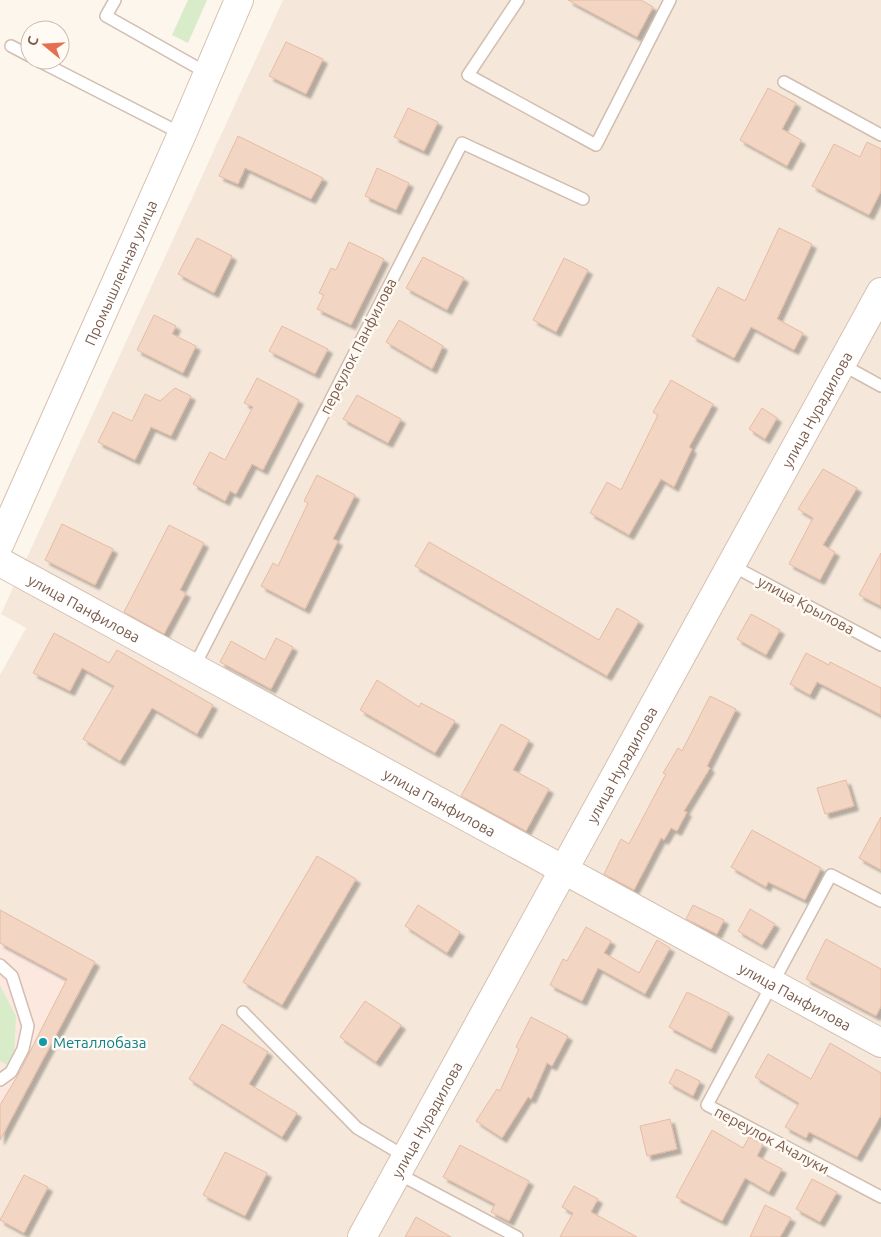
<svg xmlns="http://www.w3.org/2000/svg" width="881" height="1237" font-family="Ubuntu,sans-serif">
<defs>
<filter id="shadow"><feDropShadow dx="4.5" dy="4.5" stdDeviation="1" flood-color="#0004"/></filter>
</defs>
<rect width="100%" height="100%" fill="#fdf6ec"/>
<polygon fill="#f5e8da" points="283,0 881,0 881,1237 0,1237 0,1140 95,962 0,911 0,675 26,628 1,614"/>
<polygon fill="#fde8e0" points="0,911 95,962 0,1140"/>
<g fill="#d8ecc9">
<polygon points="188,0 207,0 188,43 172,35"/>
<polygon points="0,985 16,1016 14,1057 8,1065 0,1061"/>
</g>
<g fill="#f3d5c3" stroke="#e6bba3" filter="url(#shadow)">
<polygon points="568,0 641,0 653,7 637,37"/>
<polygon points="286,42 323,59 306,94 269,76"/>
<polygon points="768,88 796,103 782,129 801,140 787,166 740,140"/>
<polygon points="408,108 438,122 424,151 394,137"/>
<polygon points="238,136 323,178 311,199 245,168 238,184 219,176"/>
<polygon points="867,142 881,149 881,191 869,215 812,186 834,144 860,157"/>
<polygon points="377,168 409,183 396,210 365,196"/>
<polygon points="779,228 812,244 777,319 803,333 794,350 751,327 734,358 692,336 718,287 745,301"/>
<polygon points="197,238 232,256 214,293 178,274"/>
<polygon points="349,242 384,259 351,325 317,309 324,295 319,293 331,268 336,270"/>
<polygon points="423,257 464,278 447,310 406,288"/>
<polygon points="564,258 588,270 556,332 533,320"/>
<polygon points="154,315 176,326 172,334 196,346 183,373 137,350"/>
<polygon points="399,320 443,346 432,369 386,342"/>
<polygon points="282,326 328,349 315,374 269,351"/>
<polygon points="257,378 299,400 263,470 252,464 236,494 230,491 225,501 193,484 210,452 225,460 253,407 244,403"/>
<polygon points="671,380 713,404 689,447 692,449 674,487 661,479 629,535 590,513 607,482 621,490 658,415 653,412"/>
<polygon points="175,388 191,396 171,436 151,427 135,460 98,442 113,412 132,421 145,394 160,401"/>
<polygon points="357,395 401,419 388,443 343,419"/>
<polygon points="762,408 777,418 765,439 749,429"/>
<polygon points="823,469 857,488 823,545 835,552 820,580 789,564 813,518 798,509"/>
<polygon points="317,475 355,495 333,539 338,541 305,609 261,586 273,563 278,566 308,503 304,501"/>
<polygon points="62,524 113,549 95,585 45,560"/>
<polygon points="169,525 204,543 180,590 186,593 164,634 124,612"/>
<polygon points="429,542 599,640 617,608 639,621 607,676 415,566"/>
<polygon points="881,553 881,606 859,595"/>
<polygon points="751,614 780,630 766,655 737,639"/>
<polygon points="54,633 109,663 117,650 213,705 197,734 152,708 120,761 83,739 114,686 82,668 70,691 33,673"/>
<polygon points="276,638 293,647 271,689 220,662 231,641 265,660"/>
<polygon points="806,653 829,665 830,662 881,688 881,715 817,682 810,695 790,684"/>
<polygon points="377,680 419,707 421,703 455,721 435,753 360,710"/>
<polygon points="710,696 736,709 707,766 710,768 684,811 687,812 677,831 671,828 664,840 661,838 634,890 604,874 621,839 629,844 666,774 663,773 678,748 682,751"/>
<polygon points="501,724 529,740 513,770 549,789 526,831 461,796"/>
<polygon points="846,780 854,806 825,814 817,788"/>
<polygon points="881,817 881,870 859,858"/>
<polygon points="752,830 821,868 805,900 768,882 766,887 731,867"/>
<polygon points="317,856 356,879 282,1005 243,982"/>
<polygon points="418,905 460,932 447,953 405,926"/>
<polygon points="693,905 724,920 717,934 686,919"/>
<polygon points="750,909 775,924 762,945 738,931"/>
<polygon points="0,910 95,962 0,1140 0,1105 18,1075 67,979 0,943"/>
<polygon points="586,927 611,941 604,953 639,973 657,940 670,948 645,994 598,968 582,1001 550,985 563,959 567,961"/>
<polygon points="826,939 881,969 881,1006 876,1016 806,979"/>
<polygon points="687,992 729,1013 711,1049 669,1027"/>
<polygon points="365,1001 401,1025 376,1062 340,1037"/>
<polygon points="531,1017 568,1036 552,1066 547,1063 531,1099 528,1097 502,1138 476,1121 497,1089 500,1091 519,1049 516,1047"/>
<polygon points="222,1024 268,1052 249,1084 297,1113 282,1137 189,1079"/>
<polygon points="830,1043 881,1073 881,1115 857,1157 809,1132 806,1138 785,1127 799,1103 755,1077 768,1054 811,1079"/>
<polygon points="676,1069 700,1081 693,1096 669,1083"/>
<polygon points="670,1119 677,1149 647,1156 640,1126"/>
<polygon points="712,1130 743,1148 749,1137 763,1144 757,1156 782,1169 769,1192 745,1178 722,1221 676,1197"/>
<polygon points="460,1145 529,1181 509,1221 491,1212 495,1204 443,1177"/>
<polygon points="225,1152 267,1173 245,1216 203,1195"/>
<polygon points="24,1175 48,1187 24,1233 0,1220"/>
<polygon points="812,1179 837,1192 820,1222 796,1209"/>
<polygon points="574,1186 598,1199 591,1212 637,1237 560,1237 573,1213 562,1207"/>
<polygon points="765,1205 791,1218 780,1237 750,1237"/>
<polygon points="416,1217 451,1237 405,1237"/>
</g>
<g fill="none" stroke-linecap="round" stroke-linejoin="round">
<g stroke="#d1beb0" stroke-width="14">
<g id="lane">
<polyline points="115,0 106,16 207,73"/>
<polyline points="518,0 468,75 596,145 670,0"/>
<polyline points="11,46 30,56"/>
<polyline points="37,60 182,134"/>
<polyline points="784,82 881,135"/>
<polyline points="841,364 881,386"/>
<polyline points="731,565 881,645"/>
<polyline points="194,667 462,143 583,199"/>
<polyline points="881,901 831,875 707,1105 881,1197"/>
<polyline points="0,965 12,976 28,1026 23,1049 11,1072 0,1080"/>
<polyline points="243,1012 357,1128 406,1157"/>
<polyline points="397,1173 517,1237"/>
</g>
</g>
<g stroke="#d6c0b0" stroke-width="30">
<g id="secondary">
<path id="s1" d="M0 543 182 134 239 0"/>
<path id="s2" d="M0 562 881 1043"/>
<path id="s3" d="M362 1237 881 292"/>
</g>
</g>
<use href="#lane" stroke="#fff" stroke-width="11"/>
<use href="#secondary" stroke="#fff" stroke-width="28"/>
</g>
<circle fill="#0f9aa8" stroke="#fffaf3" stroke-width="2" cx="43" cy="1042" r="5"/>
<g text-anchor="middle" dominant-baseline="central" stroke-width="5" stroke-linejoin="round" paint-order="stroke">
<g font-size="15" fill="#7a5c4d" stroke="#fffaf3">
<text stroke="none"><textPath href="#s1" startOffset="296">Промышленная улица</textPath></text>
<text transform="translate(358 346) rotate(-63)">переулок Панфилова</text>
<text stroke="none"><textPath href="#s3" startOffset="944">улица Нурадилова</textPath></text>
<text transform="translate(806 605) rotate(28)">улица Крылова</text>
<text stroke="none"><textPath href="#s2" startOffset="96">улица Панфилова</textPath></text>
<text stroke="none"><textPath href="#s3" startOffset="539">улица Нурадилова</textPath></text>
<text stroke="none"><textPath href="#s2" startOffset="501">улица Панфилова</textPath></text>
<text stroke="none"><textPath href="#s2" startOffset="906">улица Панфилова</textPath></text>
<text stroke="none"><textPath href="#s3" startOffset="134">улица Нурадилова</textPath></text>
<text transform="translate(772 1140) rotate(28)">переулок Ачалуки</text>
</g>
<g font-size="15" fill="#0d838f" stroke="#fffaf3" text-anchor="start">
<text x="53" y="1042">Металлобаза</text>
</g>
</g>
<g transform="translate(45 45) rotate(288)"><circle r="24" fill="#fffaf3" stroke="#cabbb1"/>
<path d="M0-4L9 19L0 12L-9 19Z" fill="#e76f51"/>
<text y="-8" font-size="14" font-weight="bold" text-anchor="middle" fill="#7a5c4d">С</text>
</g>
</svg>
